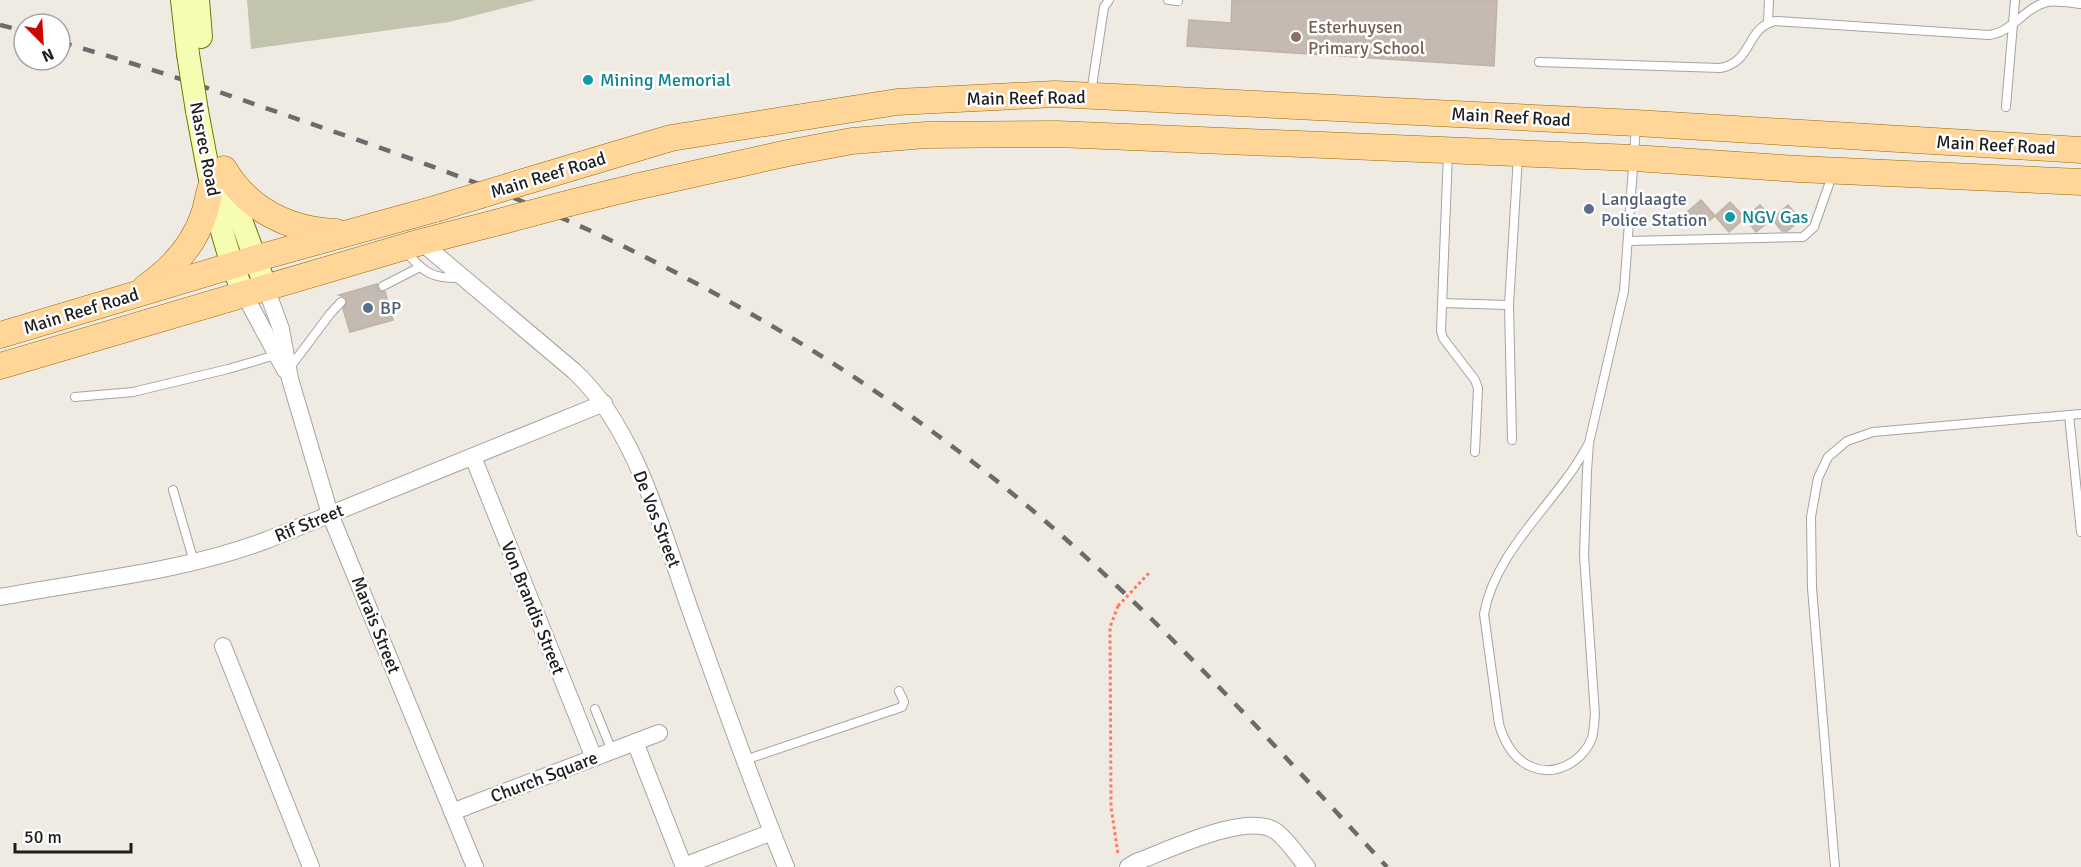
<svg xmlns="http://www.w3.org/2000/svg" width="2081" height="867" font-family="Signika,sans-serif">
<rect width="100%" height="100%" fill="#efebe3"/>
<polygon fill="#c3c4ae" points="247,0 536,0 449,22 251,49"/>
<g fill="#c4bab2" stroke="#c1b2a4" stroke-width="1.5">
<polygon points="1232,0 1497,0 1494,66 1187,46 1189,20 1231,23"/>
<polygon points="1701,200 1715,216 1700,228 1686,213"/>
<polygon points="1730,202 1745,218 1729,232 1715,216"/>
<polygon points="1760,205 1772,219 1756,232 1745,218"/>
<polygon points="1788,205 1801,220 1787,231 1782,231 1772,219"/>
<polygon points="377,284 379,291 385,292 393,320 350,332 343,309 347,301 345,297 339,295"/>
</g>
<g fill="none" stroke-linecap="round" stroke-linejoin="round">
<g stroke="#a4a4a4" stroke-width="10">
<g id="service">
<polyline points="1168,0 1178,1"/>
<polyline points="1768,22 1769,0"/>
<path d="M1539 62 1720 68C1753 63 1746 26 1776 21L1989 35C2013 32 2025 7 2047 2 2057 0 2071 3 2081 4"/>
<polyline points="1091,93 1104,7 1109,0"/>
<polyline points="2006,107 2015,0"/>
<polyline points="1448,153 1441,331 1443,338 1475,380 1478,388 1475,452"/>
<polyline points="1628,241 1803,237 1814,227 1833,173"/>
<path d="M405 251C425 273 431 279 463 278"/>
<polyline points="383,286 420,267"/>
<polyline points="1442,303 1509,305"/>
<polyline points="288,370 330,314 341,302"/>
<polyline points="75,397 133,392 228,369 276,355"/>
<polyline points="2069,415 2081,532"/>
<polyline points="1512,440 1509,305 1518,156"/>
<path d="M1589 443C1582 455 1575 468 1566 479 1536 520 1493 562 1484 614L1499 724C1504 741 1514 760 1532 767 1556 777 1583 761 1592 738 1594 731 1594 722 1595 715L1584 555 1587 471 1589 443 1624 291 1636 126"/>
<polyline points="173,490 194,562"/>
<polyline points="595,709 612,751"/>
<polyline points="745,760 902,707 904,702 899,691"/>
<polyline points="1835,867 1812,588 1811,517 1818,478 1828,457 1847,441 1873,432 2081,414"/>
</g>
</g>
<g stroke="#a4a4a4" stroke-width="18">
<g id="minor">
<path d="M421 242 574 371C637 429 663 535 692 615 722 699 752 784 786 867"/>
<polyline points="266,288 281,329 290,379 330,514 475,867"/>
<polyline points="244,294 285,370"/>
<polyline points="473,457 594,758"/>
<path d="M0 597C89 580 182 572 267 540L604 403"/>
<polyline points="223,646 311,867"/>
<polyline points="635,742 684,867"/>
<polyline points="452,812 659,733"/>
<polyline points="684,866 772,832"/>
<path d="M1128 867 1136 862C1167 851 1249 810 1277 832 1288 841 1298 856 1307 867"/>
</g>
</g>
<g stroke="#697900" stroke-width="24">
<g id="secondary">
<polyline points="182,0 188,54"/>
<polyline points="198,0 201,37"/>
<path d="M197 111C209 173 218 236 244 294"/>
<polyline points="225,173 230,190 266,288"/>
</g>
</g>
<g stroke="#976900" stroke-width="27">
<g id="primary">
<path d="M224 169C248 210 289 230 336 232"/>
<polyline points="520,183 671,138 897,102 1055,94 1636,123 2081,150"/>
<polyline points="570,203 635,187 788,153 852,141 926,135 1057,134 1634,158 1798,169 2081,182"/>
<path d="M146 287C172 269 194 245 204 214 207 205 208 196 211 187"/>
<polyline points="0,335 254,259 435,209"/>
<polyline points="0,366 421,242 495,223"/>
</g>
</g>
<polyline stroke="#ff7864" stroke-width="3" stroke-dasharray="3 3" stroke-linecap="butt" points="1118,606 1110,627 1111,807 1118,854"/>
<use href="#service" stroke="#fff" stroke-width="8"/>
<use href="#minor" stroke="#fff" stroke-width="16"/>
<use href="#secondary" stroke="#f7fcb3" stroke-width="22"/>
<use href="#primary" stroke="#ffd598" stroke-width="26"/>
<g stroke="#6b6b6b" stroke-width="4.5" stroke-dasharray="12 12" stroke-linecap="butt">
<polyline points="0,25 24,31"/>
<path d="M60 42C142 65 223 93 303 121 414 159 525 198 631 250 745 306 856 373 957 450 1118 571 1251 720 1387 867"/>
</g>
<g stroke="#697900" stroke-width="24" stroke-linecap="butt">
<polyline id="secondary-bridge" points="188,54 197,111"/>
</g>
<g stroke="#976900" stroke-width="27" stroke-linecap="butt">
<g id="primary-bridge">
<polyline points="435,209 520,183"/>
<polyline points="495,223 570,203"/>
</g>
</g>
<polyline stroke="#ff7864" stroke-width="3" stroke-dasharray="3 3" stroke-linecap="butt" points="1118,606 1149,573"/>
<use href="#secondary-bridge" stroke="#f7fcb3" stroke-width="22"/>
<use href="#primary-bridge" stroke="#ffd598" stroke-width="26"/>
</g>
<circle fill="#8d6e63" stroke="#fff" stroke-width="2" cx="1296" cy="37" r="6"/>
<g fill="#0f9aa8" stroke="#fff" stroke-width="2">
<circle cx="588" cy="80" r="6"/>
<circle cx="1730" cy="217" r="6"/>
</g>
<g fill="#5c6f8a" stroke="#fff" stroke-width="2">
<circle cx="1589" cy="209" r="6"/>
<circle cx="368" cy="308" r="6"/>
</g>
<g text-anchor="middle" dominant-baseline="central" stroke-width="5" stroke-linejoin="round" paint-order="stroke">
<g font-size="18" fill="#785e54" stroke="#fff" text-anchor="start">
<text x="1308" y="27">Esterhuysen<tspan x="1308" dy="21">Primary School</tspan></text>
</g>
<g font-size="18" fill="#0d838f" stroke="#fff" text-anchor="start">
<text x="600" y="80">Mining Memorial</text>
<text x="1742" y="217">NGV Gas</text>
</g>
<g font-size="18" fill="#1d1d1d" stroke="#fff">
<text transform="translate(1026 98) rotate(-1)">Main Reef Road</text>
<text transform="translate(1511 117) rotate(3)">Main Reef Road</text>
<text transform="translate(1996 145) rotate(3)">Main Reef Road</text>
<text transform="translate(205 149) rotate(79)">Nasrec Road</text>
<text transform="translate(548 175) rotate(-17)">Main Reef Road</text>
<text transform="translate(81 311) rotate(-17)">Main Reef Road</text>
<text transform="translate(657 519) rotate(69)">De Vos Street</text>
<text transform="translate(309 523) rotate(-22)">Rif Street</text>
<text transform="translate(533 608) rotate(68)">Von Brandis Street</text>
<text transform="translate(376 625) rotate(68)">Marais Street</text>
<text transform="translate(544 777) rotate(-21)">Church Square</text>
</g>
<g font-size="18" fill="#4e5e75" stroke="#fff" text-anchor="start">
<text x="1601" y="199">Langlaagte<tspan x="1601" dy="21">Police Station</tspan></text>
<text x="380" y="308">BP</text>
</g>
</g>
<g transform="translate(42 42) rotate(156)"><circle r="28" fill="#ffffff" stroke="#a5a5a5" stroke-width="1.5"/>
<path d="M0-4.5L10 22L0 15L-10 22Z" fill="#cb0500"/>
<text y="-9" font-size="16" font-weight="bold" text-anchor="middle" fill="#1d1d1d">N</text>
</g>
<path d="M15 843v9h116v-9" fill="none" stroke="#1d1d1d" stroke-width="3"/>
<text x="24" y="843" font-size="18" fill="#1d1d1d" stroke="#ffffff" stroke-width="4.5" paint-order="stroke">50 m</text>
</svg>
